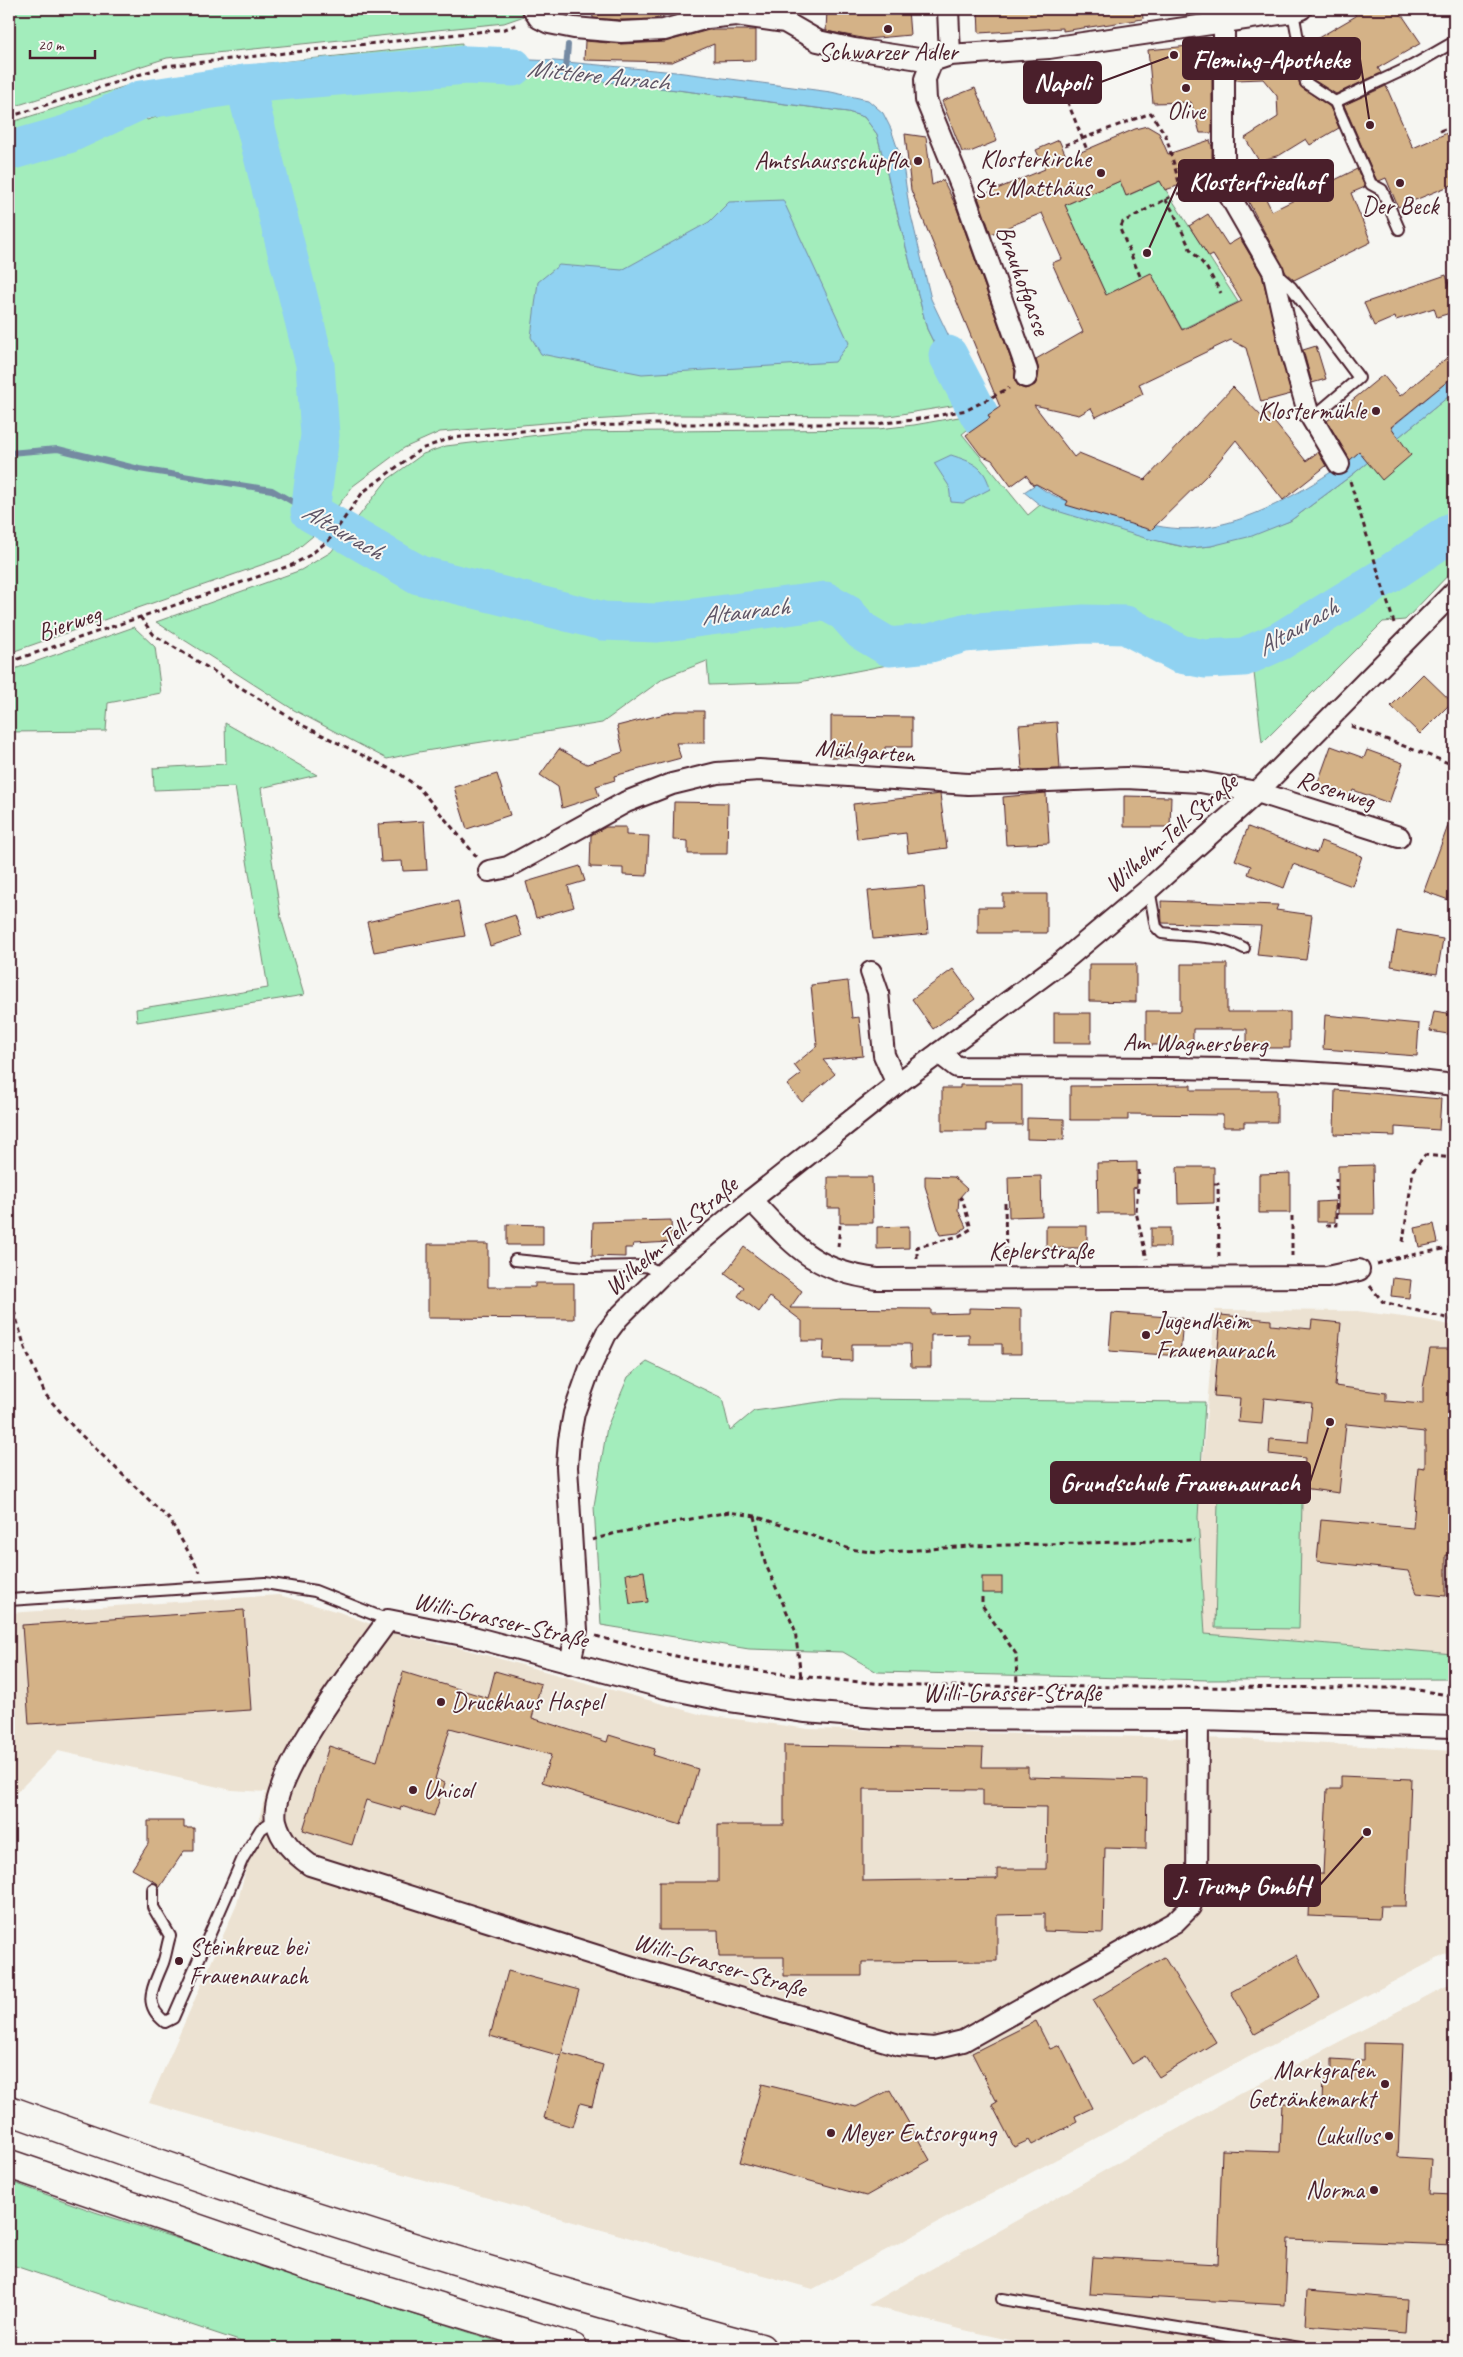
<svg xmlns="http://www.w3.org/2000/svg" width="1463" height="2357" font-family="Caveat,sans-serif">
<rect width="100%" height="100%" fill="#f6f6f2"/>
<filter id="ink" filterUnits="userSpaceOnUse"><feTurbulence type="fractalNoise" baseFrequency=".02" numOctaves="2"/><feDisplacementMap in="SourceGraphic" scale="10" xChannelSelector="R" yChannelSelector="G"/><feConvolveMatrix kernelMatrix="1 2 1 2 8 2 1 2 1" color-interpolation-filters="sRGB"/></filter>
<g filter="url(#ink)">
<g fill="#ece2d2">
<polygon points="1215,1310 1357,1311 1426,1320 1454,1326 1454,1654 1205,1634 1198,1517"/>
<polygon points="279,1595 339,1612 402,1636 468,1650 699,1714 809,1729 1238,1739 1454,1751 1454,1950 1201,2082 813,2289 149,2103 237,1904 266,1792 232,1790 58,1751 9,1800 9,1613"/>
<polygon points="1454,1982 1454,2348 1046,2348 964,2330 868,2305 1239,2094"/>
</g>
<g fill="#a3edbc" stroke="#768674">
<polygon points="9,9 526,9 530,14 504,23 167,58 9,108"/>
<path d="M462 43 461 71C591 76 720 96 848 112L864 117 877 134 927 329 964 404 889 416 674 415 557 422 440 432 404 448 353 486 319 531 290 555 9 653V123L126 86 147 120 238 92 232 67Z"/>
<polygon points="1120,181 1127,196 1160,181 1238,302 1182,329 1151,274 1109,302 1065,205"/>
<polygon points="1454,392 1454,569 1405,620 1383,622 1262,743 1253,664 1203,672 1184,668 1120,636 997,644 799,682 709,685 707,661 664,678 602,723 419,752 387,759 294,710 156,622 301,570 331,552 387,480 423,454 446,446 564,432 878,429 914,425 970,415 976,423 962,434 1028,515 1040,505 1170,544 1189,548 1211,546 1290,521 1352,475"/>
<polygon points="134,627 155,647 161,693 108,703 106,731 9,732 9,671"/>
<polygon points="225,723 317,775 261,788 281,918 304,995 137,1022 136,1009 268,988 235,787 154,790 153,768 226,764"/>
<polygon points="647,1362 722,1398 730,1431 754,1411 842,1399 1205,1402 1198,1517 1205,1634 1454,1654 1454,1679 1208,1680 877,1672 843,1652 749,1649 601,1625 594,1506 607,1427 628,1377"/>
<polygon points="1218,1501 1302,1502 1299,1629 1215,1628"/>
<polygon points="9,2181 95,2212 518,2348 260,2348 9,2264"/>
</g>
<g fill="#90d2f1" stroke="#748aa2">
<path d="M461 57 555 61 676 72 831 92 868 100 883 113 891 129 903 165 909 207 931 299 979 399 964 404 927 329 877 134 864 117 848 112C720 96 591 76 461 71Z"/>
<polygon points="783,200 849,343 835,362 642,374 541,354 531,337 538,282 559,265 622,270 709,222 729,202"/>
<path d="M1454 376V392L1352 475 1290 521 1252 536 1211 546 1189 548 1145 538 1054 510 1040 505 1024 492 1036 484C1052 499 1087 507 1109 513 1129 519 1150 526 1171 528 1268 539 1384 433 1454 376Z"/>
<path d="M951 455C972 462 985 466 990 489L963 503 951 502 949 486 934 463Z"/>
</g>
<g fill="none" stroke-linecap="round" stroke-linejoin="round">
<g stroke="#748aa2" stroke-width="6">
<polyline points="566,69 568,45"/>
<polyline points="9,453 58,449 139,469 272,490 310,512"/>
</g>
<g stroke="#90d2f1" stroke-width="39">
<polyline points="245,84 315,364 320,435 310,512 419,575 603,621 657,623 825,601 845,612 862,631 889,647 930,643 964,633 1084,624 1126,625 1180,654 1205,659 1244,657 1280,641 1389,574 1454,531"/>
<polyline points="9,151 68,134 141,100 245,84 466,65 513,67"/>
<polyline points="948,355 980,416"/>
</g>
</g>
<g fill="#d4b287" stroke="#4a1f2b" fill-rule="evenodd">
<polygon points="592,9 672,9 672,13 655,19 621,20 593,18"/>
<polygon points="827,9 908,9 910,35 867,39 826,31"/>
<polygon points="978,9 1142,9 1143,19 1063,31 1063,28 979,33"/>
<polygon points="1351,9 1398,9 1421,43 1378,68 1381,73 1336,94 1312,79 1306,45 1356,16"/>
<polygon points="709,30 756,30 756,60 714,61 714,44 672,62 584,60 585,41 621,44 665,42"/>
<polygon points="1267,41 1271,66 1293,53 1300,86 1330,107 1339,128 1310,145 1306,139 1280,155 1259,161 1245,138 1278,117 1277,96 1263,79 1236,80 1236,44"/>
<polygon points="1199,45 1202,71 1212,72 1212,133 1200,133 1191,102 1153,103 1148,50"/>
<polygon points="1386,86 1413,148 1454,130 1454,184 1398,207 1386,178 1379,181 1376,179 1344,105"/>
<polygon points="975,88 997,141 970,152 962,152 942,101"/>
<polygon points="1147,126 1159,133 1168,154 1210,140 1212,147 1212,175 1165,190 1160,181 1126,196 1120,181 1065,205 1106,295 1151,273 1182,330 1242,301 1213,255 1209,257 1189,226 1208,214 1228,245 1240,238 1262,275 1291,394 1261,402 1246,348 1231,340 1139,384 1143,394 1096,417 1091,408 1079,415 1034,405 1074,457 1079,453 1145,480 1233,387 1266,421 1262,407 1306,461 1318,452 1326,466 1283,500 1236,440 1209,473 1151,530 1066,505 1068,501 1036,484 1033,485 1026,475 1011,486 992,460 981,455 966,435 990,418 988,415 1000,407 911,190 905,134 926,137 932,185 943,180 956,206 1015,371 1015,381 1019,387 1025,389 1035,385 1038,379 1039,371 1036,359 1083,332 1052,263 1062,259 1042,213 991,234 978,197 1045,169 1036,150 1059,140 1067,158 1135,129"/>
<polygon points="1357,169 1365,187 1351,193 1371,242 1294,280 1286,273 1245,195 1260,187 1272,211"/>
<polygon points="1446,275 1454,301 1454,312 1437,317 1434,308 1396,320 1395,317 1374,326 1364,303"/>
<polygon points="1316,346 1326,379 1312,383 1303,350"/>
<polygon points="1454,352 1454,376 1391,427 1411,455 1382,480 1359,452 1350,460 1327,421 1383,375 1400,396"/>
<polygon points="1423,674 1452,702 1420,734 1391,706"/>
<polygon points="676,711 704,711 704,743 676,743 681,758 614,776 615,780 596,786 599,796 562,808 558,787 540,775 559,749 587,764 623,752 617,726"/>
<polygon points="831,716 912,717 912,747 885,747 885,758 831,757"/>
<polygon points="1057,722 1060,769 1022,770 1019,725"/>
<polygon points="1331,746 1364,758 1367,750 1403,763 1389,803 1353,790 1350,796 1317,785"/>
<polygon points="497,774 510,815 467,829 454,787"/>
<polygon points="1046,793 1049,843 1006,845 1003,797"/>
<polygon points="940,794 947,848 908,853 906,833 857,839 853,804"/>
<polygon points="1124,796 1171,797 1170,827 1124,827"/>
<polygon points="674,802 728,803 727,854 688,854 688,841 673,840"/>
<polygon points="1452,815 1454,815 1454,902 1424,891"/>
<polygon points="424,821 427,870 403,871 402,861 381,862 378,824"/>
<polygon points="606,827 626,827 626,835 649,836 647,876 623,875 623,868 590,867 591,835"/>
<polygon points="1248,827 1317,853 1321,841 1362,856 1352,886 1293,864 1284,888 1248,874 1251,866 1235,860"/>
<polygon points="580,866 585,881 568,886 574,907 536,918 526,882"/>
<polygon points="924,886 928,934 873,939 868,891"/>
<polygon points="1003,894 1047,894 1047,933 978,933 978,907 1003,907"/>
<polygon points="458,901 465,936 374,952 367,922"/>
<polygon points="1161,901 1278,905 1276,910 1312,915 1306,960 1257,955 1261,926 1162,923"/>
<polygon points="515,915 522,936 490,946 484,925"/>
<polygon points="1397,931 1443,939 1437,974 1391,966"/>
<polygon points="1089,964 1136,964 1136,1002 1089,1001"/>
<polygon points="1181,964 1227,964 1227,1012 1290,1012 1290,1048 1247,1048 1247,1029 1193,1029 1193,1045 1146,1045 1146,1011 1181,1011"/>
<polygon points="953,969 975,999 933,1029 912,999"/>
<polygon points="848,981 852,1018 859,1017 863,1056 823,1060 835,1074 802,1102 787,1085 801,1074 794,1065 817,1046 811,985"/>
<polygon points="1434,1011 1454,1014 1454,1035 1430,1031"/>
<rect x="1054" y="1013" width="37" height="30"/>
<polygon points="1325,1015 1419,1024 1417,1056 1323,1049"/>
<polygon points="960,1085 1022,1085 1022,1125 986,1125 986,1131 942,1131 942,1088 960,1088"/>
<polygon points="1191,1085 1191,1090 1277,1090 1277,1122 1244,1122 1244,1127 1223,1127 1223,1115 1128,1114 1128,1120 1070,1120 1070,1086"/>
<polygon points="1335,1090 1441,1099 1439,1130 1395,1127 1395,1136 1334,1134"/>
<polygon points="1027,1118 1064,1119 1064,1140 1027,1139"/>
<polygon points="1137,1162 1137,1187 1133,1188 1134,1213 1098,1213 1097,1163"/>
<polygon points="1373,1165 1374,1214 1338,1214 1338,1166"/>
<polygon points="1177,1167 1214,1167 1214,1203 1178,1204"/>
<polygon points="1290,1173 1290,1213 1259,1213 1259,1174"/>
<polygon points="925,1176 954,1177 967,1189 959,1198 958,1210 966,1227 958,1233 940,1235 925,1186"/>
<polygon points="1041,1176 1042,1216 1009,1217 1008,1177"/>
<polygon points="828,1177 872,1177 873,1223 840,1223 840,1208 828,1208"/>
<polygon points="1335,1201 1335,1222 1317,1222 1317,1202"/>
<polygon points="671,1220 672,1242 633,1244 632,1248 625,1248 625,1257 592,1256 593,1222"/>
<polygon points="507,1224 543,1225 543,1245 507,1245"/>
<polygon points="1434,1224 1438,1243 1419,1247 1415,1228"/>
<polygon points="909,1226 909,1248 877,1249 877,1227"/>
<rect x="1046" y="1226" width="41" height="22"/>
<rect x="1151" y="1228" width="19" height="19"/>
<polygon points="428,1244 488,1244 488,1287 535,1287 535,1283 574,1283 574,1319 428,1318"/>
<polygon points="744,1247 802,1291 790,1308 931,1309 931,1314 969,1313 969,1308 1021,1309 1021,1354 1002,1354 1002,1344 969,1344 969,1334 931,1335 931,1367 911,1367 910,1344 852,1344 852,1361 823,1360 824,1341 802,1341 802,1321 770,1297 759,1312 738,1296 744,1287 725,1273"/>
<polygon points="1393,1278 1411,1280 1409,1298 1391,1296"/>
<polygon points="1112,1313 1183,1318 1180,1356 1109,1351"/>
<polygon points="1221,1315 1271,1320 1271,1325 1311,1329 1312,1320 1341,1323 1335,1386 1386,1393 1386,1401 1423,1404 1423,1388 1430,1349 1454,1349 1454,1556 1446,1555 1446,1596 1417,1593 1408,1571 1317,1561 1321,1520 1413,1528 1418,1467 1425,1468 1425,1432 1346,1424 1339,1493 1303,1488 1305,1458 1269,1454 1270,1439 1308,1442 1312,1403 1264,1398 1262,1424 1238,1422 1240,1398 1214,1396"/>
<polygon points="644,1571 648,1602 630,1604 626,1574"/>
<rect x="982" y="1577" width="20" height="16"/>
<polygon points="244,1610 251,1710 29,1724 22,1625"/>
<polygon points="495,1671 541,1684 532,1718 607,1742 609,1735 655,1749 653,1755 698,1769 681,1825 542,1782 551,1755 450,1728 435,1779 445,1783 434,1816 401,1806 400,1810 366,1800 352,1845 303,1830 329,1746 377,1761 403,1672 488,1698"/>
<path d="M784 1745 983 1748 982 1767H1028V1777L1147 1780 1146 1849 1105 1848 1103 1933 1044 1931V1914L997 1915V1961L862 1962V1976H784V1957H719L718 1930H659V1882H718V1825H784ZM863 1789 983 1790V1806L1047 1807 1046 1869H997V1879L863 1881Z"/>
<polygon points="1341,1776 1411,1779 1406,1906 1380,1906 1379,1919 1308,1916 1310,1874 1323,1874 1327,1789 1341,1789"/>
<polygon points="148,1821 184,1821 184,1828 194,1828 194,1851 184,1851 160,1887 157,1883 132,1869 148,1844"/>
<polygon points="1297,1955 1320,1997 1255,2034 1231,1992"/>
<polygon points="1164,1957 1216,2042 1159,2077 1145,2056 1132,2064 1093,2000"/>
<polygon points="508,1971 579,1990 561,2056 490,2036"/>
<polygon points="1036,2021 1050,2049 1060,2045 1092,2108 1075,2116 1077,2122 1032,2145 1029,2140 1014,2147 992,2105 997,2102 972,2053"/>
<polygon points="1364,2043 1403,2044 1398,2157 1431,2159 1429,2194 1454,2195 1454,2245 1288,2239 1285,2305 1090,2294 1093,2257 1218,2264 1222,2150 1280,2152 1282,2103 1322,2104 1323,2075 1332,2075 1332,2059 1364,2061"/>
<polygon points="562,2053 603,2065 592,2106 580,2103 573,2127 544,2118"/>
<polygon points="762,2084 856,2107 890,2090 930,2160 866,2196 740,2162"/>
<polygon points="1307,2291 1407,2299 1405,2333 1305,2325"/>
</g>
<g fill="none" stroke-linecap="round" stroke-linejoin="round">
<g stroke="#4a1f2b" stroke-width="14">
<g id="lane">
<polyline points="1293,12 1306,83 1335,102 1371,184 1382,190 1399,229"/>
<polyline points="1335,102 1412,66 1454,42"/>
<polyline points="1275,273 1291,287 1359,378 1311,419"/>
<path d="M1149 889 1156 927 1162 933C1190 937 1219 934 1244 948"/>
<polyline points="515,1260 585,1267 646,1266 662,1274"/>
<polyline points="9,1600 265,1583 315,1591 388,1620"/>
<path d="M153 1889V1907L170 1936C167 1945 166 1955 163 1963 154 1986 141 2003 165 2022L173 2018 243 1858 261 1829 276 1819"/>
<polyline points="1002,2299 1300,2348"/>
</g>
</g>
<g stroke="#4a1f2b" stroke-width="24">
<g id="street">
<polyline points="533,9 539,18 549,23 574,28 621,32 664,30 707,18 736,15 785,22 818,41 854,49 932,61 950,55 1049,48 1293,12 1301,9"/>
<polyline points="948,9 950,55"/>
<polyline points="1224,24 1224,186 1273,271 1291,352 1308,412 1339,464"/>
<polyline points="932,61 925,79 926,100 962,188 1027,370 1026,377"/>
<polyline points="489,871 508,867 626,802 672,784 717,773 759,770 968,784 1126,778 1200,782 1257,792 1399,837"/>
<polyline points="871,972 878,992 884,1055 897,1084"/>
<path d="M939 1053 957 1067C1123 1068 1289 1064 1454 1085"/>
<path d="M751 1200C793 1244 812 1271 877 1279L1327 1277 1359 1270"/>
<polyline points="570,1663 577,1630 567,1467 569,1440 574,1413 590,1368 606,1334 618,1318 662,1274 751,1200 897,1084 1062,962 1149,889 1257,792 1454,592"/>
<path d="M1198 1720 1197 1887 1190 1907 1175 1922 963 2041 934 2048 899 2045 636 1968 310 1865C294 1853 281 1841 276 1821 267 1777 361 1658 388 1620L473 1637 665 1688 723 1700 806 1712 890 1719 1198 1720 1454 1727"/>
</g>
</g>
<g stroke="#4a1f2b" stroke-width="31">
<g id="highway">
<path d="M9 2110C206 2182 406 2248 608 2305 659 2320 709 2335 761 2348"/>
<polyline points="9,2164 301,2264 573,2348"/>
</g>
</g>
<g stroke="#4a1f2b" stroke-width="3" stroke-dasharray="5 4" stroke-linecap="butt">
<polyline points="1054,68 1087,150"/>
<polyline points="9,117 166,66 505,29 519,24"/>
<polyline points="1440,131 1454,125"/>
<polyline points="1065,145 1151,113 1166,136 1182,193 1205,189"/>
<polyline points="1177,194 1182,193"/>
<polyline points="1165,199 1174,213 1190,249 1206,267 1221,293"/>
<polyline points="1140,276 1120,229 1123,222 1170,197"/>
<polyline points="1350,481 1394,623"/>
<polyline points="140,617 154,635 304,726 400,774 419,788 477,857"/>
<polyline points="9,662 292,565 310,555 329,540 363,492 421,449 451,438 564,427 646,424 875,424 913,420 967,410 1009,388"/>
<polyline points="1351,726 1454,765"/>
<polyline points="1139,1170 1136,1212 1147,1259"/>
<polyline points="1214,1184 1218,1184 1219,1258"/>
<polyline points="1005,1203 1006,1257"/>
<polyline points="1292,1216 1292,1256"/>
<polyline points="1326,1225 1337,1225 1336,1179"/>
<polyline points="1403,1242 1413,1170 1425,1155 1454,1158"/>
<polyline points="838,1247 840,1225"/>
<polyline points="917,1258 917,1247 959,1236 971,1229 963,1201 960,1197"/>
<polyline points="1377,1264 1396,1258 1454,1247"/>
<polyline points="1370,1286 1383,1302 1454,1320"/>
<polyline points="9,1294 25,1348 45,1394 76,1430 170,1520 200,1572"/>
<polyline points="755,1516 765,1563 795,1630 801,1677"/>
<polyline points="592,1540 616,1533 729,1512 755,1516 850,1549 877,1553 970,1546 1195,1540"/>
<polyline points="982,1597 982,1605 1016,1654 1017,1686"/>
<path d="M596 1636C702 1667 810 1680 920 1686L1406 1688 1454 1696"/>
</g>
<use href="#lane" stroke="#f6f6f2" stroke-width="10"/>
<use href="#street" stroke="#f6f6f2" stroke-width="20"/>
<use href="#highway" stroke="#f6f6f2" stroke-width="28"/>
</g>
</g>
<g fill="#4a1f2b" stroke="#f6f6f2" stroke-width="2">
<circle cx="888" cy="29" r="5"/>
<circle cx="1186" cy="88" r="5"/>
<circle cx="918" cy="161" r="5"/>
<circle cx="1101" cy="173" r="5"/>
<circle cx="1400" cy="183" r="5"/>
<circle cx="1376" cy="411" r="5"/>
<circle cx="1146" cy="1335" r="5"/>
<circle cx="441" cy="1702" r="5"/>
<circle cx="413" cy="1790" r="5"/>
<circle cx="179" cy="1961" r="5"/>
<circle cx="1385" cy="2084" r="5"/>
<circle cx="831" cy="2133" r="5"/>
<circle cx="1389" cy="2136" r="5"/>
<circle cx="1374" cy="2190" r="5"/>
</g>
<g text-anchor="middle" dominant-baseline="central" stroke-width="4" stroke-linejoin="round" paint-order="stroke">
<g font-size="25" fill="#4a1f2b" stroke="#f6f6f2" text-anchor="end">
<text x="888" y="52" text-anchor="middle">Schwarzer Adler</text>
<text x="1186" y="111" text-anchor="middle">Olive</text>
<text x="1091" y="159">Klosterkirche<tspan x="1091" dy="29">St. Matthäus</tspan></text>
<text x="908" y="161">Amtshausschüpfla</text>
<text x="1400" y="206" text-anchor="middle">Der Beck</text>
<text x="1366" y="411">Klostermühle</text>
<text x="1156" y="1321" text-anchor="start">Jugendheim<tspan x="1156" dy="29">Frauenaurach</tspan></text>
<text x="451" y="1702" text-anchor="start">Druckhaus Haspel</text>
<text x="423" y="1790" text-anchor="start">Unicol</text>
<text x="189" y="1947" text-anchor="start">Steinkreuz bei<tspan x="189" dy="29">Frauenaurach</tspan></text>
<text x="1375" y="2070">Markgrafen<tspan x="1375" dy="29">Getränkemarkt</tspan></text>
<text x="841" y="2133" text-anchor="start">Meyer Entsorgung</text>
<text x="1379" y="2136">Lukullus</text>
<text x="1364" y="2190">Norma</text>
</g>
<g font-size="25" fill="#4a1f2b" stroke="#f6f6f2">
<text transform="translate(1023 280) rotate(70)">Brauhofgasse</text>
<text transform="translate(69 623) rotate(-19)">Bierweg</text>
<text transform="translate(865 751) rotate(4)">Mühlgarten</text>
<text transform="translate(1336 790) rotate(17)">Rosenweg</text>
<text transform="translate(1171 833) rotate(-41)">Wilhelm-Tell-Straße</text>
<text transform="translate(1195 1043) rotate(1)">Am Wagnersberg</text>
<text transform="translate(671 1236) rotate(-41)">Wilhelm-Tell-Straße</text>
<text x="1041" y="1251">Keplerstraße</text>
<text transform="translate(501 1620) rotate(13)">Willi-Grasser-Straße</text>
<text x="1012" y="1693">Willi-Grasser-Straße</text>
<text transform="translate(720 1965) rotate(16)">Willi-Grasser-Straße</text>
</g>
<g font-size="26" font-style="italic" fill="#5f5566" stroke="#f6f6f2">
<text transform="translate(598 75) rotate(6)">Mittlere Aurach</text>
<text transform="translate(343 531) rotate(30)">Altaurach</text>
<text transform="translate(745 611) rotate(-7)">Altaurach</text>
<text transform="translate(1297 627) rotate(-30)">Altaurach</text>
</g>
</g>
<path fill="none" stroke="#4a1f2b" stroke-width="2" d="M1370 125L1360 59M1174 55L1101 82M1147 253L1179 181M1330 1422L1310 1482M1367 1832L1320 1885"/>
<g fill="#4a1f2b" stroke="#f6f6f2" stroke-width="2">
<circle cx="1370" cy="125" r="5"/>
<circle cx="1174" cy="55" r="5"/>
<circle cx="1147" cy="253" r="5"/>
<circle cx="1330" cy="1422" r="5"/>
<circle cx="1367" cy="1832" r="5"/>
</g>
<g fill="#4a1f2b" stroke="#4a1f2b" stroke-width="2">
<rect x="1183" y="38" width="177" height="41" rx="5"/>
<rect x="1024" y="62" width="77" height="41" rx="5"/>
<rect x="1179" y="160" width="154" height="41" rx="5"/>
<rect x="1051" y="1462" width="259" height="41" rx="5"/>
<rect x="1165" y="1865" width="155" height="41" rx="5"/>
</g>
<g font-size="26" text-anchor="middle" font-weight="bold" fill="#fff">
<text x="1271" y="68">Fleming-Apotheke</text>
<text x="1062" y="91">Napoli</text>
<text x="1256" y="190">Klosterfriedhof</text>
<text x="1180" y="1491">Grundschule Frauenaurach</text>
<text x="1242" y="1894">J. Trump GmbH</text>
</g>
<rect width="1463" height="2357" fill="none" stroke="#f6f6f2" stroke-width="30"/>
<rect x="15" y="15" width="1433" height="2327" fill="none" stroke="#4a1f2b" stroke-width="2" filter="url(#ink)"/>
<path d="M30 50v8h65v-8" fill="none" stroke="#4a1f2b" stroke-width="2.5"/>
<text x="38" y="50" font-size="15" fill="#4a1f2b" stroke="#f6f6f2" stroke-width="4" paint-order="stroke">20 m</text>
</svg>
